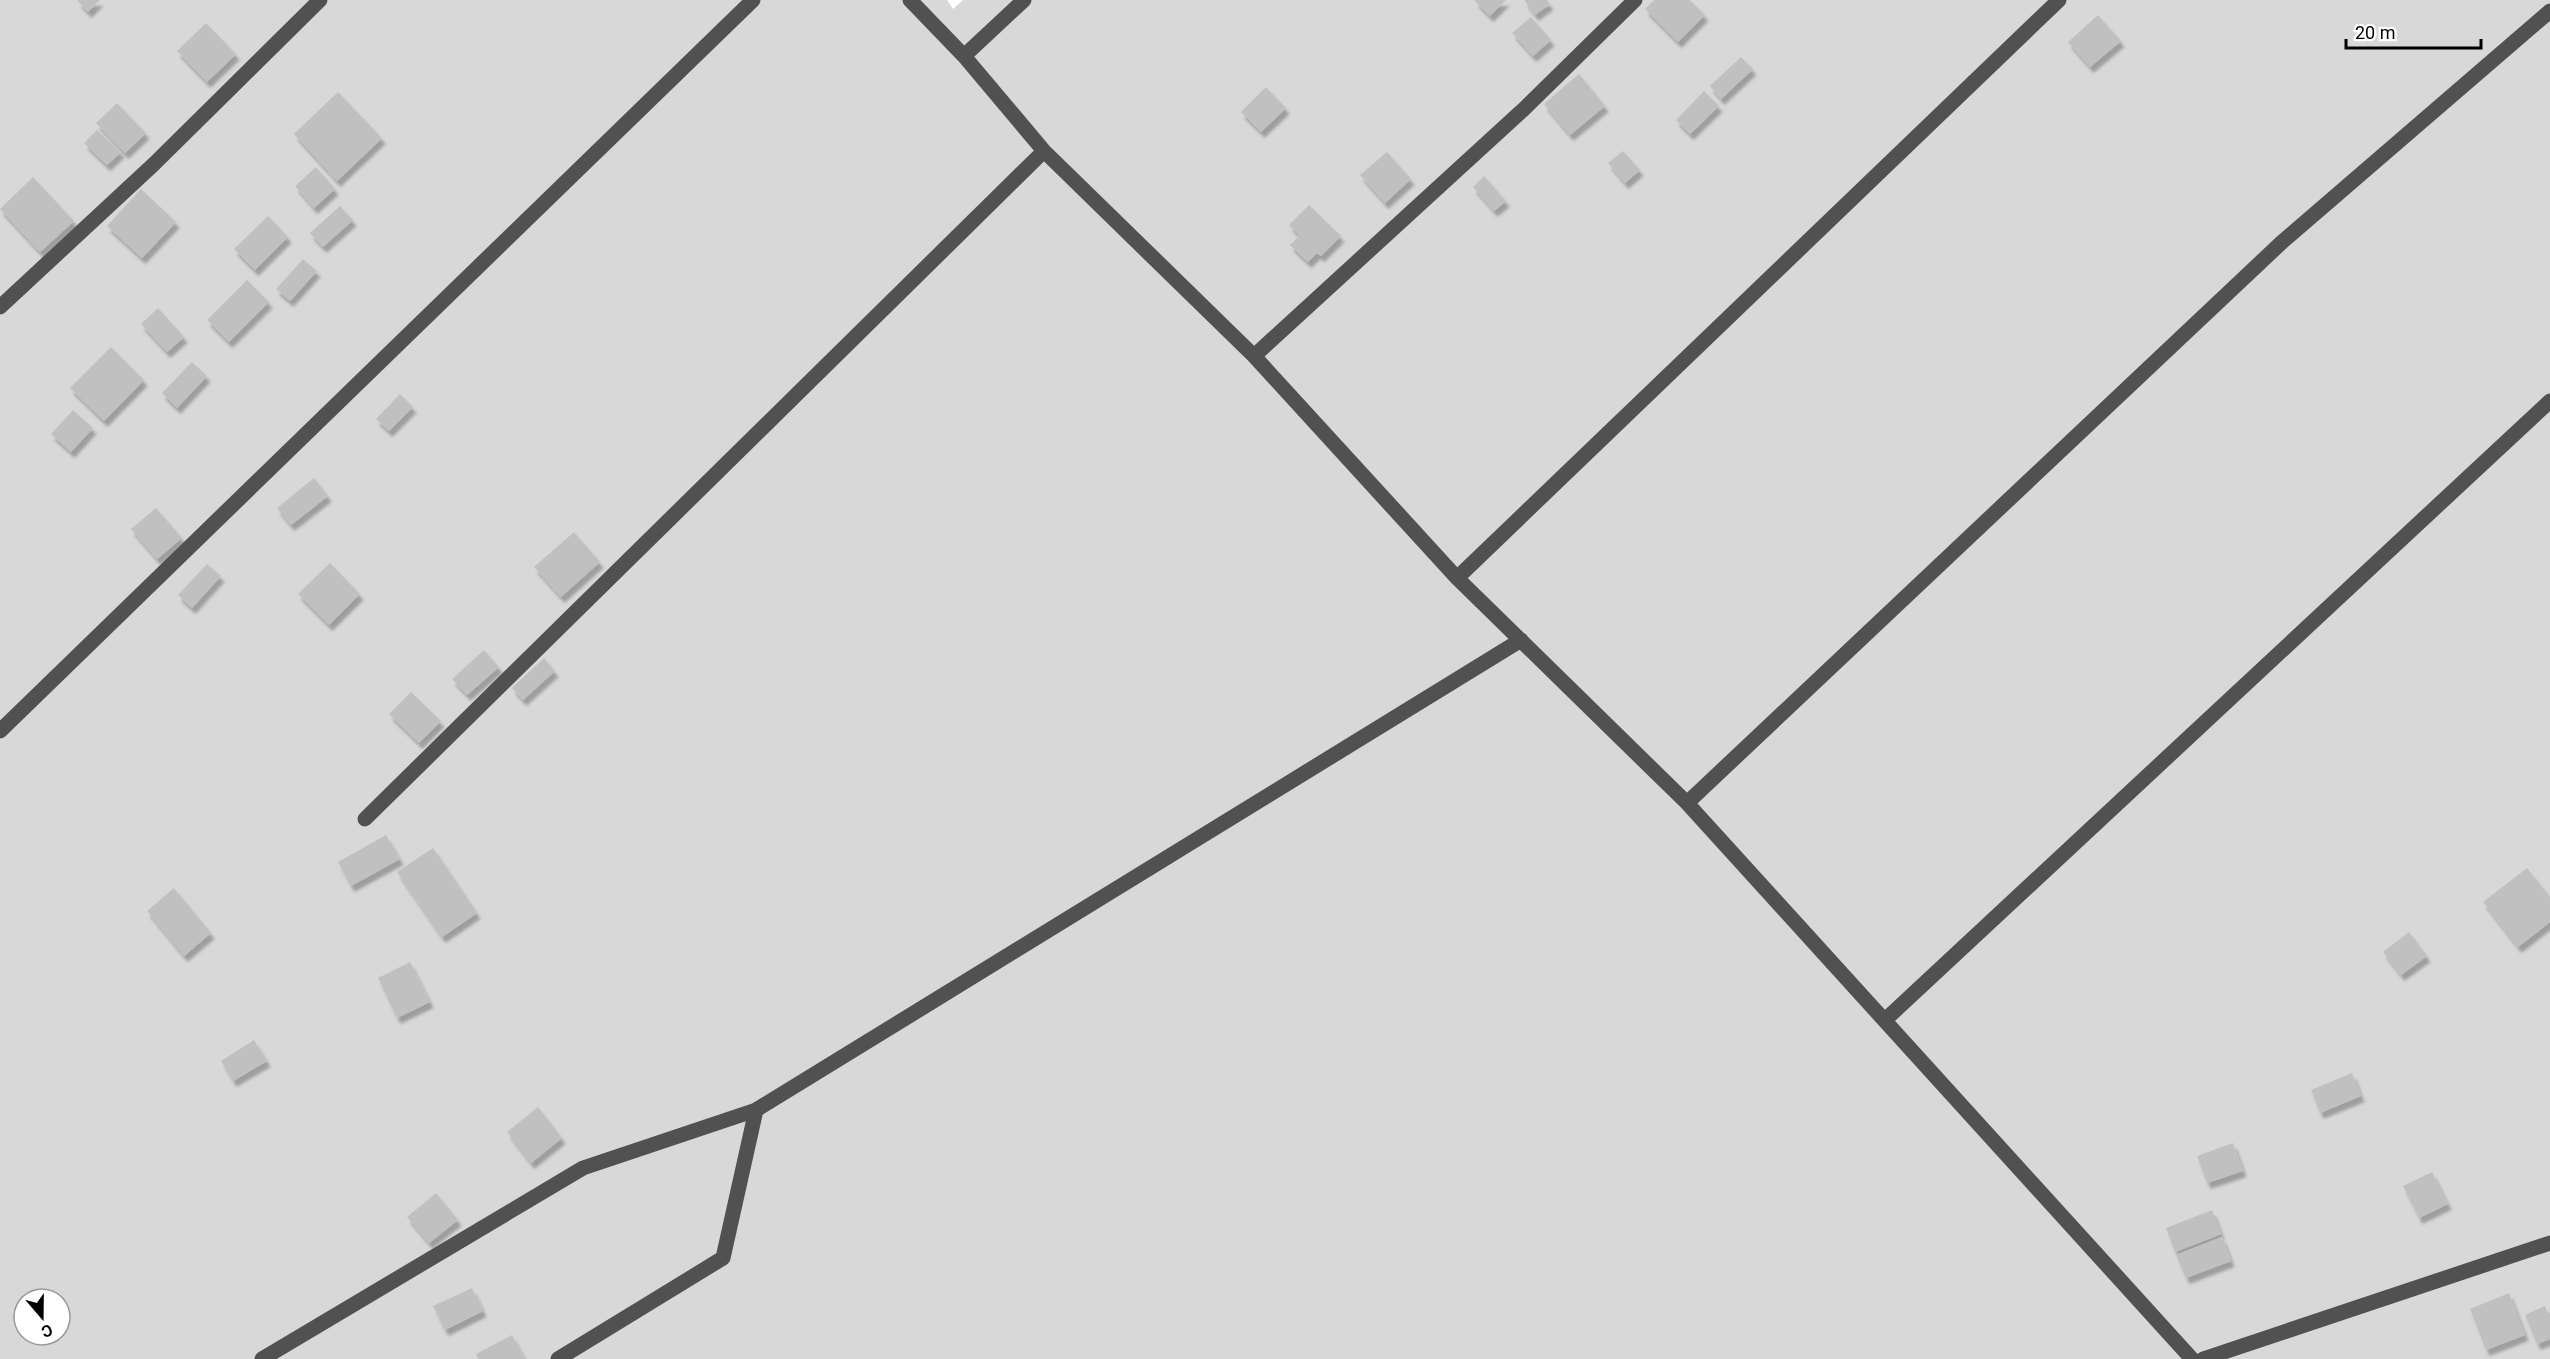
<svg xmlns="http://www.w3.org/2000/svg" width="2550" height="1359" viewBox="0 0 2550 1359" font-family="Roboto,sans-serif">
<defs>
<filter id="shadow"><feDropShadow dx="3.5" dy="6" stdDeviation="1.5" flood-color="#0004"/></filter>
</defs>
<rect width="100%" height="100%" fill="#fff"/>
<path fill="#d8d8d8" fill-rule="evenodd" d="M0,0H947L953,9L963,0H2550V1359H0ZM24,1299H60V1335H24Z"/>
<path fill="#c0c0c0" filter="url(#shadow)" d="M77,0H100L88,12Z
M1474,0H1506L1490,16Z
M1524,0H1547L1550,4L1535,15Z
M1654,0H1690L1705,15L1678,42L1645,9Z
M2098,15L2121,41L2090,67L2068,42Z
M1531,17L1551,40L1533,56L1512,33Z
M206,23L236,54L207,82L177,51Z
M1741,57L1753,69L1721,99L1710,86Z
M1579,74L1605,106L1570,135L1544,104Z
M1266,87L1286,108L1261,132L1241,112Z
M1704,91L1719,106L1690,134L1676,120Z
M338,92L382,138L337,181L294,134Z
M117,103L146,133L125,153L96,123Z
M97,130L121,152L107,165L84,143Z
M1623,151L1640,170L1625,183L1608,163Z
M1387,152L1411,179L1385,203L1360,175Z
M316,167L335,189L314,208L295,186Z
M1484,176L1506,201L1494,211L1473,187Z
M33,177L74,221L40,252L0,209Z
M141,189L176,222L142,258L107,226Z
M1309,205L1341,236L1321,256L1317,253L1308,262L1290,245L1299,236L1315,250L1289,225Z
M340,206L353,220L323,247L310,233Z
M268,216L288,237L255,270L234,249Z
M303,259L317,271L290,301L276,289Z
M247,280L269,302L229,342L207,320Z
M158,308L184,337L167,352L141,324Z
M111,347L144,380L104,421L70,388Z
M192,362L207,376L177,408L162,393Z
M400,394L413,407L389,431L376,419Z
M73,410L93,428L71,452L51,434Z
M314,478L328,496L291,525L277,508Z
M156,508L182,538L157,559L131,529Z
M574,532L600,562L561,597L534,567Z
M330,563L360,594L329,625L298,594Z
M207,564L221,576L192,608L178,595Z
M484,650L499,667L467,695L452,679Z
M544,658L555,671L523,700L512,688Z
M411,692L441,721L419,743L389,714Z
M386,835L400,859L351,886L338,862Z
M433,848L477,913L442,937L397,872Z
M2527,868L2550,897V922L2518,947L2483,902Z
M174,888L211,933L184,956L147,911Z
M2409,932L2427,956L2401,975L2383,952Z
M410,962L430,1002L397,1018L378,978Z
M254,1040L267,1061L233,1081L221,1061Z
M2352,1073L2361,1096L2320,1113L2311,1090Z
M538,1107L562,1138L531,1163L507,1132Z
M2233,1143L2243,1171L2207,1183L2197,1156Z
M2432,1172L2448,1204L2419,1218L2403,1186Z
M436,1193L458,1220L429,1243L407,1217Z
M2212,1210L2221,1234L2175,1252L2166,1228Z
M2222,1237L2231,1261L2186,1278L2176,1255Z
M472,1288L483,1311L445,1330L433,1306Z
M2509,1293L2525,1335L2486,1350L2470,1309Z
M2545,1306L2550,1318V1339L2537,1344L2525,1315Z
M512,1335L525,1359H478L476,1354Z"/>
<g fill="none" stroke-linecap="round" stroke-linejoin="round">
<path stroke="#515151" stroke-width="15" d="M910,0L964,56L1044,151L1254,356L1457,578L1687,803L2192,1359
M964,56L1024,0
M0,307L154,164L320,0
M1254,356L1525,108L1635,0
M1457,578L2059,0
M0,731L753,0
M1687,803L2281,243L2550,11
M365,819L1044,151
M1885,1020L2550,401
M262,1359L583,1168L756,1110
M558,1359L723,1258L756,1110L1521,640
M2203,1359L2550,1243"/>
</g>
<g transform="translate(42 1317) rotate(160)"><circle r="28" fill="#ffffff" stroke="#999999" stroke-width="1.5"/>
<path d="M0-4.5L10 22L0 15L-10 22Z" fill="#000000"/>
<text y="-9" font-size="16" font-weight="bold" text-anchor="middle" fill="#000000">С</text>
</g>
<path d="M2346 39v9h135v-9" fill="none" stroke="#000000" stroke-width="3"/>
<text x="2355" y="39" font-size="18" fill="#000000" stroke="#ffffff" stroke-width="4.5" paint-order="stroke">20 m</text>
</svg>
